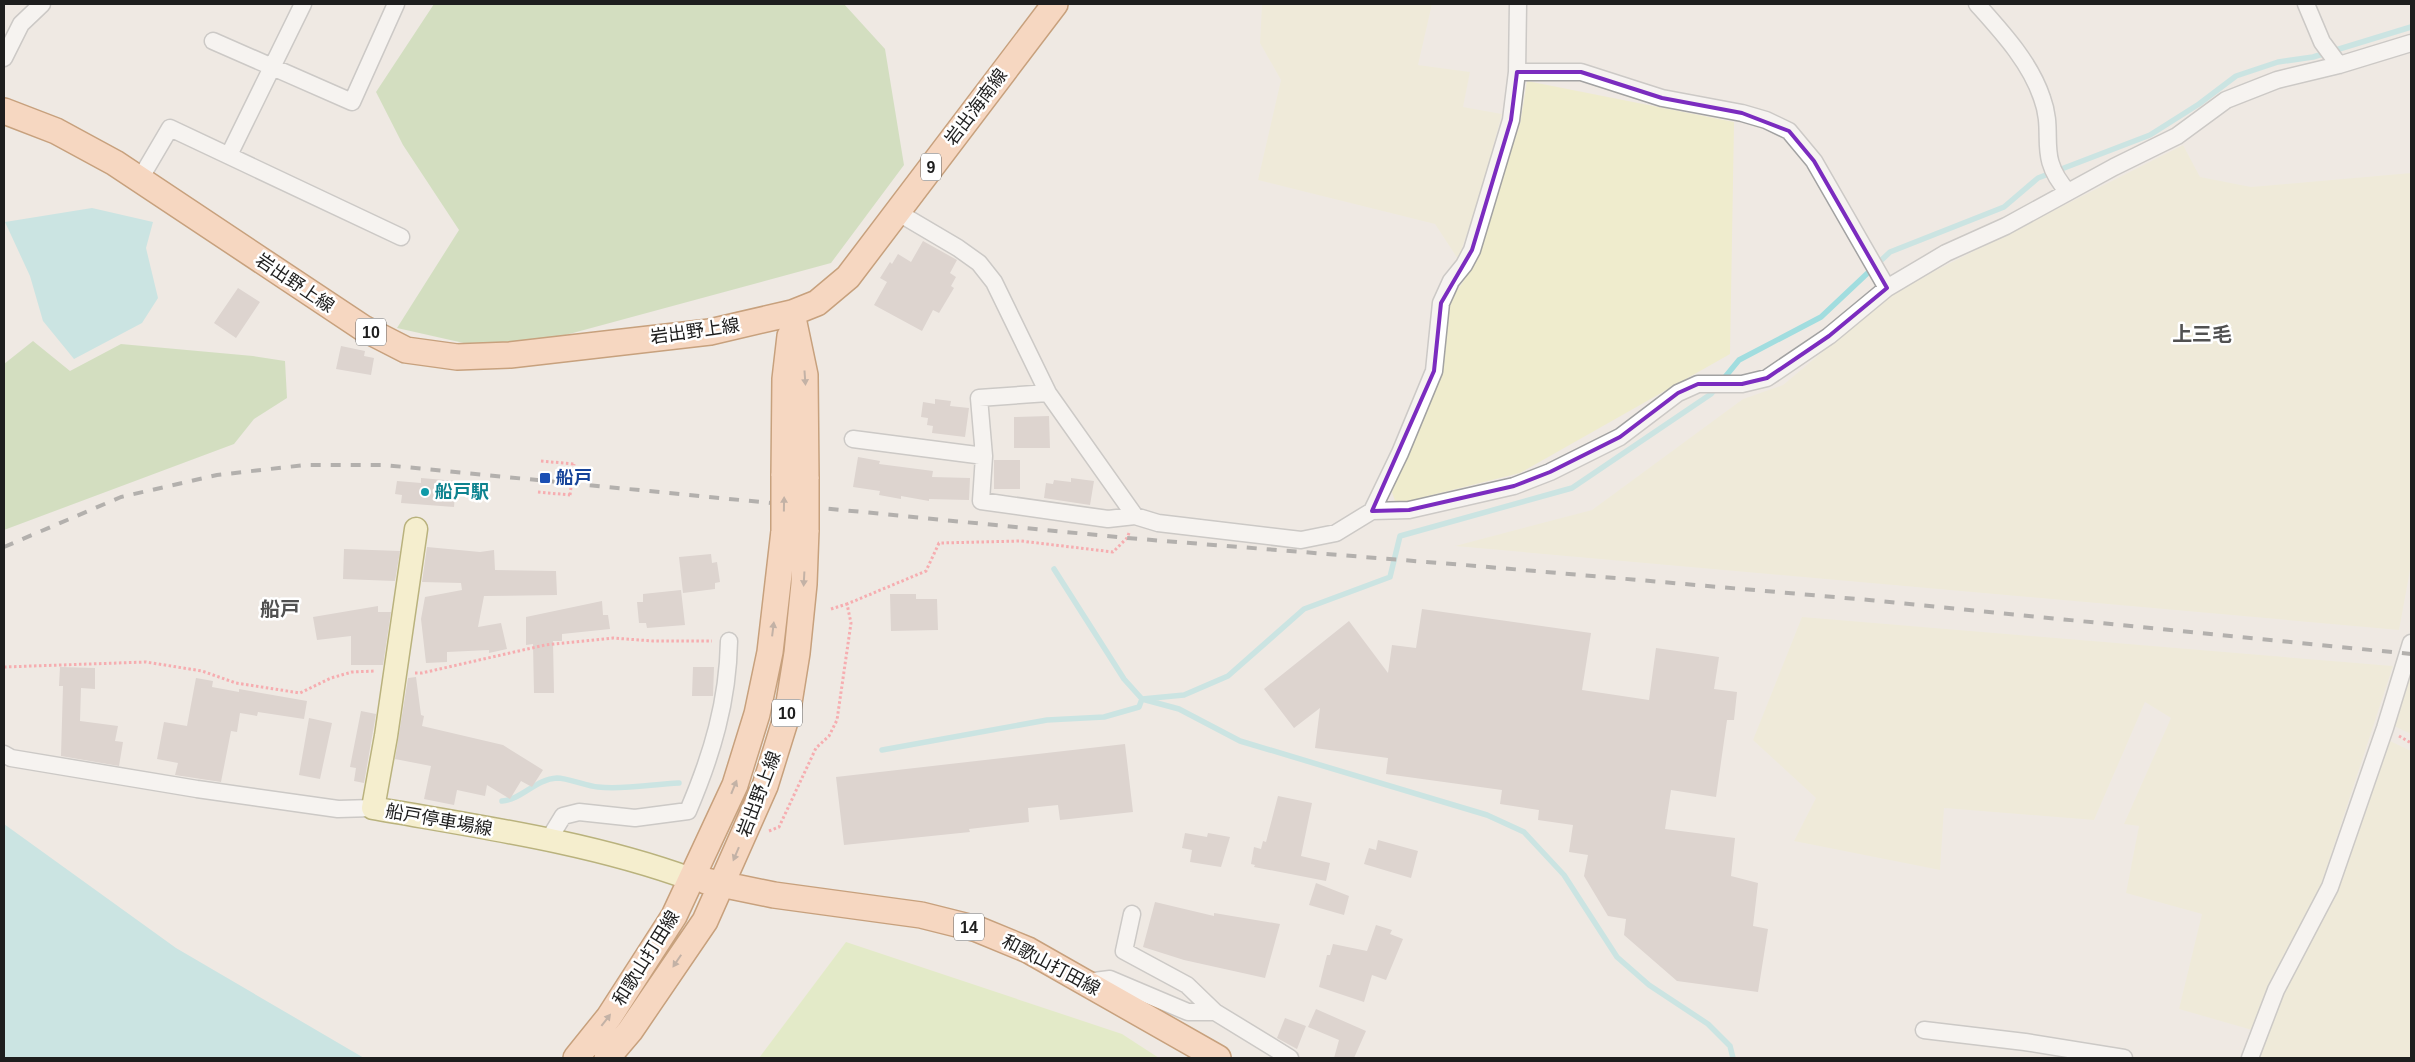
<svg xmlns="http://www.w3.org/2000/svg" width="2415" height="1062" viewBox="0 0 2415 1062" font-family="Arial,'Noto Sans JP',sans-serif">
<rect width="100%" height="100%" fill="#efe9e3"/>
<path fill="#efeccd" d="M1262,4H1432L1418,65L1470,72L1463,107L1502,114L1477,206L1458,259L1435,224L1258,180L1281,80L1260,43Z
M1527,81L1734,122L1730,354L1520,473L1396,504L1392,492L1440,372L1451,300L1470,271L1520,124Z
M2183,145L2200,177L2251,187L2411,173V565L2399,630L1455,546L1592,510L1743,399L1783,385L1895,291Z
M1802,617L2393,666L2321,885L2252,1030L2179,1009L2202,914L2126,893L2139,826L2124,824L2171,718L2145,702L2094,820L1944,808L1940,870L1794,841L1816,798L1753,740Z
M2411,674V734L2394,726Z
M2388,740L2411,751V1058H2258L2283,993L2336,896Z"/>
<path fill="#d6eca6" d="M846,942L1122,1034L1159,1058H759Z"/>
<path fill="#b2d196" d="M434,4H844L885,49L904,165L831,263L547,340L477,346L397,328L459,230L403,145L376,92Z
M33,341L70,371L121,344L253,356L285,361L287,398L254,419L234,444L4,530V364Z"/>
<path fill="#a1dddf" d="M92,208L153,222L146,248L158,298L142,323L74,359L43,321L30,276L5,222Z
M4,824L176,948L364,1058H4Z"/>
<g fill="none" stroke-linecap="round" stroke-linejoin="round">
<path stroke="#a1dddf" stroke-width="5.5" d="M1054,569L1124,679L1142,699L1179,709L1240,741L1487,815L1524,832L1564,875L1617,957L1649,985L1708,1024L1730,1046L1733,1058
M1142,699L1184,695L1228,676L1304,609L1390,577L1400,536L1572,488L1711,394L1739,360L1821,317L1890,252L2004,207L2038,178L2150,135L2199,104L2236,76L2278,62L2313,57L2411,27
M882,750L1047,720L1104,717L1139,707L1142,699
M502,801C521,800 536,779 557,778C567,778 587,786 598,787C624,790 653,784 679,783"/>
</g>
<path fill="#c7bab6" d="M923,241L957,260L950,273L956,277L951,286L954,288L939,313L933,310L922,331L874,305L887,282L880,278L890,262L892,264L898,254L911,262Z
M238,288L260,302L236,338L214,323Z
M341,346L365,351L364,356L374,358L371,375L336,369Z
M935,399L951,401L950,406L969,408L965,437L932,433L933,426L927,425L928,418L921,417L923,402L935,404Z
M1049,416L1050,448H1014V417Z
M858,457L880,461L879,464L933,471L932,477L970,478L969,500L929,499V501L901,496V499L879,495L880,491L853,487Z
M994,460H1020V489H994Z
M421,478L456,481L454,507L401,503L402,495L395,494L397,481L421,483Z
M1071,478L1094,481L1090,505L1044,498L1046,483L1053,484L1054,480L1071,482Z
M427,547L480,552L494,550L495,570L556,571L557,595L484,596L478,627L501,623L507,649L489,653V650L447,652V662L426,663L421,619L425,597L462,590L461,583L422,582Z
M344,549L400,551L395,581L343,579Z
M711,554L712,563L717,562L720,582L715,583V589L683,593L679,557Z
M681,590L685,625L647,628L646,623H639L637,602H643V594Z
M890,594H916V599H937L938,630L891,631Z
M602,601L603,615H608L610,629L562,634V641H553L554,693H534L533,644L526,645V617Z
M378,606V612H391L383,665H351V636L317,640L313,617Z
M1422,609L1591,633L1582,690L1649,700L1656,648L1719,657L1714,689L1737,692L1734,720H1727L1716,797L1671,790L1665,829L1735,838L1731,876L1758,883L1753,926L1768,929L1758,992L1677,981L1624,935L1626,919L1608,916L1584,876L1588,855L1569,852L1573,825L1538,820L1539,810L1500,804L1502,790L1386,774L1388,758L1315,748L1320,708L1294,728L1264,689L1349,621L1388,673L1392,645L1416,648Z
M60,667L95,668V689L81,688L80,721L118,726L115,741L123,742L119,766L61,756L63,686H59Z
M693,667H714L713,696H692Z
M416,677L421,715L424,716L422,726L503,745L543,770L532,787L521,781L510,799L487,785L485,796L457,790L454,805L424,799L431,766L395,759L408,678Z
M196,678L213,681L212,687L239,692V689L307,701L304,719L258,712L257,716L240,713L237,732L231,731L221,782L175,775L178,763L157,759L164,722L187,726Z
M361,711L376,714L364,783L354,781L356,768L350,767Z
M309,718L332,723L320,779L299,775Z
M1125,744L1133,812L1060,820L1058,805L1028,808L1029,822L969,829L970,832L844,845L836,777Z
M1278,796L1312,803L1301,856L1330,863L1326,881L1254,867L1255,865L1251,864L1254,847L1261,849L1263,841L1266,842Z
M1185,833L1207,837L1208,833L1230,837L1221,867L1190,862L1192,850L1182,848Z
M1378,840L1418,851L1411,878L1364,864L1369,848L1376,850Z
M1316,883L1349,896L1344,915L1309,905Z
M1155,902L1214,916V913L1280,924L1265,978L1184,960L1143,947Z
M1376,925L1392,930L1390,934L1403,939L1386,980L1372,975L1364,1002L1319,987L1327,955H1330L1333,944L1367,951Z
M1316,1009L1366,1031L1354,1058H1334L1339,1040L1308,1027Z
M1285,1018L1306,1026L1297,1049L1277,1038Z"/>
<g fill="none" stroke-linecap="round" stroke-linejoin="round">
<g stroke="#a2a2a2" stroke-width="19">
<path id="street" d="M1977,4C2002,32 2030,62 2042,98C2056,136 2035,155 2068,192
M2306,4L2322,42L2339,65
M213,41L352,102L396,4
M4,58L21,24L42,4
M1517,72H1581L1662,98L1742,113L1766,120L1789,131L1814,161L1887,288
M229,155L303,4
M140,179L170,128L401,237
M897,212L958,248L979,263L994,282L1048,393L1135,516L1108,519L981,501L984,456L979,398L1048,393
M853,439L984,456
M1372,511L1400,453L1434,371L1441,303L1451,281L1464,265L1472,250L1511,120L1517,72L1518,4
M1135,516L1158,523L1301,540L1336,533L1372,511L1409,510L1514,486L1550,472L1620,437L1678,393L1698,384H1742L1767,378L1829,336L1887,288L1946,253L2006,226L2114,167L2177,136L2226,100L2277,80L2339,65L2411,43
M4,754L11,758L197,789L338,809L373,808
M549,839L563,816L579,812L635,818L688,811C712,755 728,701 729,641
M1086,982L1110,979L1188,1012H1215L1187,985L1124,951L1132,914
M1215,1012L1290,1058
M1924,1030L2025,1042L2124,1058
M2250,1058L2276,990L2330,887L2385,728L2411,643"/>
</g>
<g stroke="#797000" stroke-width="25">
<path id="secondary" d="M416,529L386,736L373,808C480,827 589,842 691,879"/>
</g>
<g stroke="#974900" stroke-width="28">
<path id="primary" d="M4,111L56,131L115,163L363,328L406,350L457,357L510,355L710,332L792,313L817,303L848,277L1055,4
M792,313L805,375L806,479
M784,476L785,379L790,336
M706,881L774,895L921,915L977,929L1028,950L1218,1058
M576,1058L609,1017L674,916L735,785L757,714L770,652L784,531
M607,1058L630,1031L705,921L765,786L787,715L797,653L804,584L806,530"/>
</g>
<path stroke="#ff6471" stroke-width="3" stroke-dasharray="2.5 2.5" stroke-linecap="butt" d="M541,461L574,464
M538,492L570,495
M831,609L847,604
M4,667L146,662L202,671L236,683L300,693L331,678L352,672L376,671
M415,673H422L545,645L613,638L653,641H712
M2399,736L2411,743
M769,831L779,827L816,748L829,736L837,720L851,623L847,604L926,571L939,543L1021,541L1113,552L1127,538L1129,533"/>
<use href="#street" stroke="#fff" stroke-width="16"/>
<use href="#secondary" stroke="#fdf3b4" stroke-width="22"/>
<use href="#primary" stroke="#ffc098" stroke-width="25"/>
<path stroke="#6c6c6c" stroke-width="4" stroke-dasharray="10 10" stroke-linecap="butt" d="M4,547L121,497L217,475L305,465H384L1127,538L1477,566L1869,600L2411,654"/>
<g stroke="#974900" stroke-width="28" stroke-linecap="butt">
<path id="primary-bridge" d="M806,530V479
M784,531V476"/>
</g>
<path stroke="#ff6471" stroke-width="3" stroke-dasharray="2.5 2.5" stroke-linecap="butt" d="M570,495L574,464"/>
<use href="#primary-bridge" stroke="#ffc098" stroke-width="25"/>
</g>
<defs><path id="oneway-solid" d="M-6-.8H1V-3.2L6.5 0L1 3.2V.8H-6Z" transform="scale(1.25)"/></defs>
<g fill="#8e6f5b">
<use href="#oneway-solid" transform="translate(805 378) rotate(86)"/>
<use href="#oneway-solid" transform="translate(784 504) rotate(-89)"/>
<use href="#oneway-solid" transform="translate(804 579) rotate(93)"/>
<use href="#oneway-solid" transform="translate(773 629) rotate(-83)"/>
<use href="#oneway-solid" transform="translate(734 787) rotate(-68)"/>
<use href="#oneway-solid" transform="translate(736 854) rotate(113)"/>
<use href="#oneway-solid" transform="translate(677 961) rotate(124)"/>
<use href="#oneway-solid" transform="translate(606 1020) rotate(-52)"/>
</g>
<path d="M0 0H2415V1062H0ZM1517,72H1581L1662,98L1742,113L1789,131L1814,161L1887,288L1829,336L1767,378L1742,384H1698L1678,393L1620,437L1550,472L1514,486L1409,510L1372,511L1434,371L1441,303L1472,250L1511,120Z" fill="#efe9e3" fill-opacity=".55" fill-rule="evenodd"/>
<path fill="none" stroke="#7b2cbf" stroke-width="4" stroke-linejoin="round" d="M1517,72H1581L1662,98L1742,113L1789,131L1814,161L1887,288L1829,336L1767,378L1742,384H1698L1678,393L1620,437L1550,472L1514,486L1409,510L1372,511L1434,371L1441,303L1472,250L1511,120Z"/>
<rect fill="#1a4fb4" stroke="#fff" stroke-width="2" x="539" y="472" width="12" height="12" rx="2.5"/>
<circle fill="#0f9aa8" stroke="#fff" stroke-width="2" cx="425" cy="492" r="5"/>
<g text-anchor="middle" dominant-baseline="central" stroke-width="5" stroke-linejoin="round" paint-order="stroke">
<g fill="#fff" stroke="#626262" stroke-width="1">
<rect x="921" y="153.5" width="20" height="27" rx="4"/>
<rect x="356" y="318.5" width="30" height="27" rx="4"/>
<rect x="772" y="699.5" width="30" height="27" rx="4"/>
<rect x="954" y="913.5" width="30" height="27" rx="4"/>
</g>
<g font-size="16" font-weight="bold" fill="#1e1e1e">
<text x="931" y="167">9</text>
<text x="371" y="332">10</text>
<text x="787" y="713">10</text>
<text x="969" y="927">14</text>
</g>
<g font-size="18" fill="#1e1e1e" stroke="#fff">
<text transform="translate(976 107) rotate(-53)">岩出海南線</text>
<text transform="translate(295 283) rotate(34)">岩出野上線</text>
<text transform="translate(695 331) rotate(-8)">岩出野上線</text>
<text transform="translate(759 794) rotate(-69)">岩出野上線</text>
<text transform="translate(439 820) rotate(10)">船戸停車場線</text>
<text transform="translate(646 958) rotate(-58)">和歌山打田線</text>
<text transform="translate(1051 965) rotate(28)">和歌山打田線</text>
</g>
<g font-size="18" font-weight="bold" fill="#164399" stroke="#fff" text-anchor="start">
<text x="556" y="478">船戸</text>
</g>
<g font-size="18" font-weight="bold" fill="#0d838f" stroke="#fff" text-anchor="start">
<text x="435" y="492">船戸駅</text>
</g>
<g font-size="20" font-weight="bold" fill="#515151" stroke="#fff">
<text x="2202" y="334">上三毛</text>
<text x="280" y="609">船戸</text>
</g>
</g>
<rect width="2415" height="1062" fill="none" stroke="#1e1e1e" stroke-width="10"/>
</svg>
